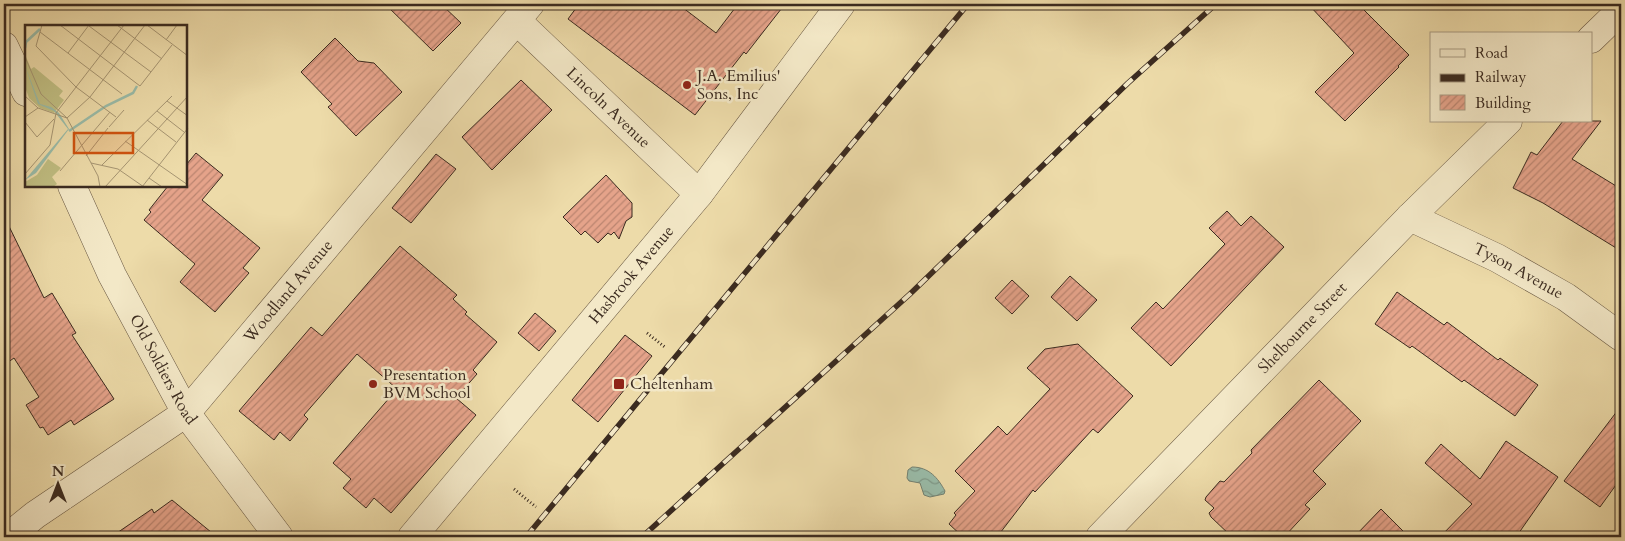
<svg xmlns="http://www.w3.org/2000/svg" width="1625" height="541" viewBox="0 0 1625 541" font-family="Cardo,serif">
<defs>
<pattern id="water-waves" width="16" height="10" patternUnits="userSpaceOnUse" patternTransform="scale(1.25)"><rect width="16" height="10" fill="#99bba8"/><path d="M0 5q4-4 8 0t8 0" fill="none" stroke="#7e9888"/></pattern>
<pattern id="building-hatch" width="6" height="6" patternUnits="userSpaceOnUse" patternTransform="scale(1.25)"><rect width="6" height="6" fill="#e5a38a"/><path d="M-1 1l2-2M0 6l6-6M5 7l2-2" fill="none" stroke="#bb8570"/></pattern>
</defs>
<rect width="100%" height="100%" fill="#eddba9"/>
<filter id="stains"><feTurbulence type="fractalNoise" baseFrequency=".004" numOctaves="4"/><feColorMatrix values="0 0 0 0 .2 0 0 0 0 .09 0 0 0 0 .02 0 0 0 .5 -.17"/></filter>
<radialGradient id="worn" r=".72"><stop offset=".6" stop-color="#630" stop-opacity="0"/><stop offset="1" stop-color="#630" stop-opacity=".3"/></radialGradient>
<path fill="url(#water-waves)" stroke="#738172" d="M912,467C929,467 938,478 945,491L944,494L930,497L924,495L920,483L909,481L907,478L908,470Z"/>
<path fill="url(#building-hatch)" stroke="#3b2b20" d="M385,4H441L461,23L433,51Z
M579,4H678L716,33L738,4H785L746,54L744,52L695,115L568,19Z
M1308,4H1358L1409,55L1398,66L1399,67L1345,121L1315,92L1354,53Z
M335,38L358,61L374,63L402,92L356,136L328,107L332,104L301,72Z
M521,80L552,110L492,170L462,137Z
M1563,121H1601L1572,159L1621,189V251L1543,203L1513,188L1531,152L1537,155Z
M196,153L223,175L202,200L260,248L243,268L249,273L215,312L180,282L195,264L144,220L151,212L149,210L168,186H186V165Z
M436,154L456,169L411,223L392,208Z
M606,175L632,203V217L626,221L619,239L614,232L611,235L608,233L598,243L585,231L581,235L563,217Z
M1227,211L1241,226L1251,216L1284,247L1171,366L1131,328L1156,302L1163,309L1225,244L1209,228Z
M4,216L44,298L52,293L76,333L72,335L114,399L74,425L71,420L48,435L43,427L40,428L26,405L39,397L14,358L4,365Z
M400,246L457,295L453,299L467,312L465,314L497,342L473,370L477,374L456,398L476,415L391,513L374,498L366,508L343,488L351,479L333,463L397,389L357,354L304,415L308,419L290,441L280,432L274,440L239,411L311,327L322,336Z
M1070,276L1097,300L1077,321L1051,297Z
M1012,280L1029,296L1012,314L995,298Z
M1397,292L1444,325L1447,322L1498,360L1500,358L1538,385L1515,416L1464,380L1462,382L1412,346L1410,348L1375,324Z
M535,313L556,331L539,351L518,333Z
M625,335L652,356L598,422L572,400Z
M1078,344L1133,396L1098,433L1093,429L1035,492L1033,490L997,537H963L949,524L956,515L954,513L975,491L955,471L998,426L1007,435L1050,389L1027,368L1045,349Z
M1319,380L1361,421L1313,471L1326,484L1305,505L1310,509L1284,537H1232L1211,517L1209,513L1214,508L1205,500L1206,497L1220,481L1224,482L1252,453L1251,450Z
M1621,406V478L1600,507L1564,481Z
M1506,441L1558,477L1516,537H1440L1472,504L1425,463L1441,444L1480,479Z
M172,500L217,537H111L152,509L154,513Z
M1381,509L1409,537H1354Z"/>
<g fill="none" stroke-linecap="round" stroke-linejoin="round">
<g stroke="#685742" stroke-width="29">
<g id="minor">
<path id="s1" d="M517,21L699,194"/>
<path d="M1591,39L1621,10"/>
<path id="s2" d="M8,537L35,515L186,413L530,4"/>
<path id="s3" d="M412,537L699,194L841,4"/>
<path id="s4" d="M1100,537L1410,217L1508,121"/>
</g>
</g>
<g stroke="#685742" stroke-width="29">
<g id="tertiary">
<path d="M4,46L26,92"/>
<path id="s5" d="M72,186L112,275L186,413L279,537"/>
<path id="s6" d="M1410,217L1497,258L1566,297L1621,337"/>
</g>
</g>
<path stroke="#3b2b20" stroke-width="3" stroke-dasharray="1 2.5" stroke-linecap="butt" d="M647,333L666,348
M514,489L536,507"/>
<use href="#minor" stroke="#f3e8c7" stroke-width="28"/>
<use href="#tertiary" stroke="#f3e8c7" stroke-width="28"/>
<g stroke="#3b2b20" stroke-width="5.5">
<path id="rail" d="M526,537L968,4
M642,537L910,294L1128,83L1216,4"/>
</g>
<use href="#rail" stroke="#f3e8c7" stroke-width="4" stroke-dasharray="11" stroke-linecap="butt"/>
</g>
<g fill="#8f2418" stroke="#f3e8c7" stroke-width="2">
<circle cx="687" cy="85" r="5"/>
<circle cx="373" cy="384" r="5"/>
<rect x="613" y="378" width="12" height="12" rx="2.5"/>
</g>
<g text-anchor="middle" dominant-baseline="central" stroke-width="5" stroke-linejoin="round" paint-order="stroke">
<g font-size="16" fill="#3b2b20" stroke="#f3e8c7" text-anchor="start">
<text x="697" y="76">J.A. Emilius'<tspan x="697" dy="18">Sons, Inc</tspan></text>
<text x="383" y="375">Presentation<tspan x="383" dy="18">BVM School</tspan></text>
<text x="630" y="384">Cheltenham</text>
</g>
<g font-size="16" fill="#3b2b20" stroke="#f3e8c7">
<text stroke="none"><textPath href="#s1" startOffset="126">Lincoln Avenue</textPath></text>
<text stroke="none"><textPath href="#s6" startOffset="121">Tyson Avenue</textPath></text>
<text stroke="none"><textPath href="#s3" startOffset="342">Hasbrook Avenue</textPath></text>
<text stroke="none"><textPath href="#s2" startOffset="376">Woodland Avenue</textPath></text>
<text stroke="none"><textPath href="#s4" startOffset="291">Shelbourne Street</textPath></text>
<text stroke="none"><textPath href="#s5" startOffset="205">Old Soldiers Road</textPath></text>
</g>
</g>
<g transform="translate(25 25)">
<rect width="162" height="162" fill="#eddba9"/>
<path d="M0,29L6,44L9,42L38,66L34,71L39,75L29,88L15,83L4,73L0,62ZM23,134L36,143L27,152L32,159L28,162H0V157L12,150Z" fill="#c0be82"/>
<path d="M0,41L15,79L26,82L34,88L44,104L11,148L0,155L43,104L29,86L13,79Z" fill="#99bba8"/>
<path fill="none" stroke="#99bba8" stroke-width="2.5" d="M0,23L1,17L15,4M44,106L81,81L108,68L112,61"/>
<path fill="none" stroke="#a69572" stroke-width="1" d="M17,0L11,21L51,62L91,92M35,0L115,61L147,20M92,0L137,34M122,0L163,31M64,1L126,47M15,7L97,69M141,15L152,0M43,28L64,0M0,32L16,69L42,93L73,151L75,162M0,71L13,83L42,93L65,72L120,0M142,76L163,91M132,86L159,107M0,92L13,83M122,95L151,117M0,97L12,112L29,94M84,102L99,85M100,116L163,160M61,131L83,103M66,138L93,144L119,162M77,140L147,71M35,146L85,87M0,149L25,120L31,88L99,0M124,153L137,162M80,162L163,71M117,162L163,103"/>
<path fill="#ce520f" fill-opacity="0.15" stroke="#ce520f" stroke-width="2.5" d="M49,108H108V128H49Z"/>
<rect width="162" height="162" fill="none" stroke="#3b2b20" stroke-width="2.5"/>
</g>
<rect width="1625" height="541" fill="none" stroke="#eddba9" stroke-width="20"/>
<rect x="5" y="5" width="1615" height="531" fill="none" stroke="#3b2b20" stroke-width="2.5"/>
<rect x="10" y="10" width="1605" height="521" fill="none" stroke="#3b2b20"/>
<rect x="1430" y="32" width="162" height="90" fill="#f3e8c7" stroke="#a99c84"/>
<rect x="1440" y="49" width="25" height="8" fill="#f3e8c7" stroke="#a99c84"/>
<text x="1475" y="58" font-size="15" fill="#3b2b20">Road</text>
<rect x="1440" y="74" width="25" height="8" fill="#3b2b20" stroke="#a99c84"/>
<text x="1475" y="82" font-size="15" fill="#3b2b20">Railway</text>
<rect x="1440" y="95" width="25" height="15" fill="url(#building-hatch)" stroke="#a99c84"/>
<text x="1475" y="108" font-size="15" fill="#3b2b20">Building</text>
<g transform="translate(58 484)" stroke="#f3e8c7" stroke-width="4" paint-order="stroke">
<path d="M0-4L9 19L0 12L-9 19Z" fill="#3b2b20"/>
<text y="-8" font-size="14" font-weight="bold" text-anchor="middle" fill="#3b2b20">N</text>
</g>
<rect width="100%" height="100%" filter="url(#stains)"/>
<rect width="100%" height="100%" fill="url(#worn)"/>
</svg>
